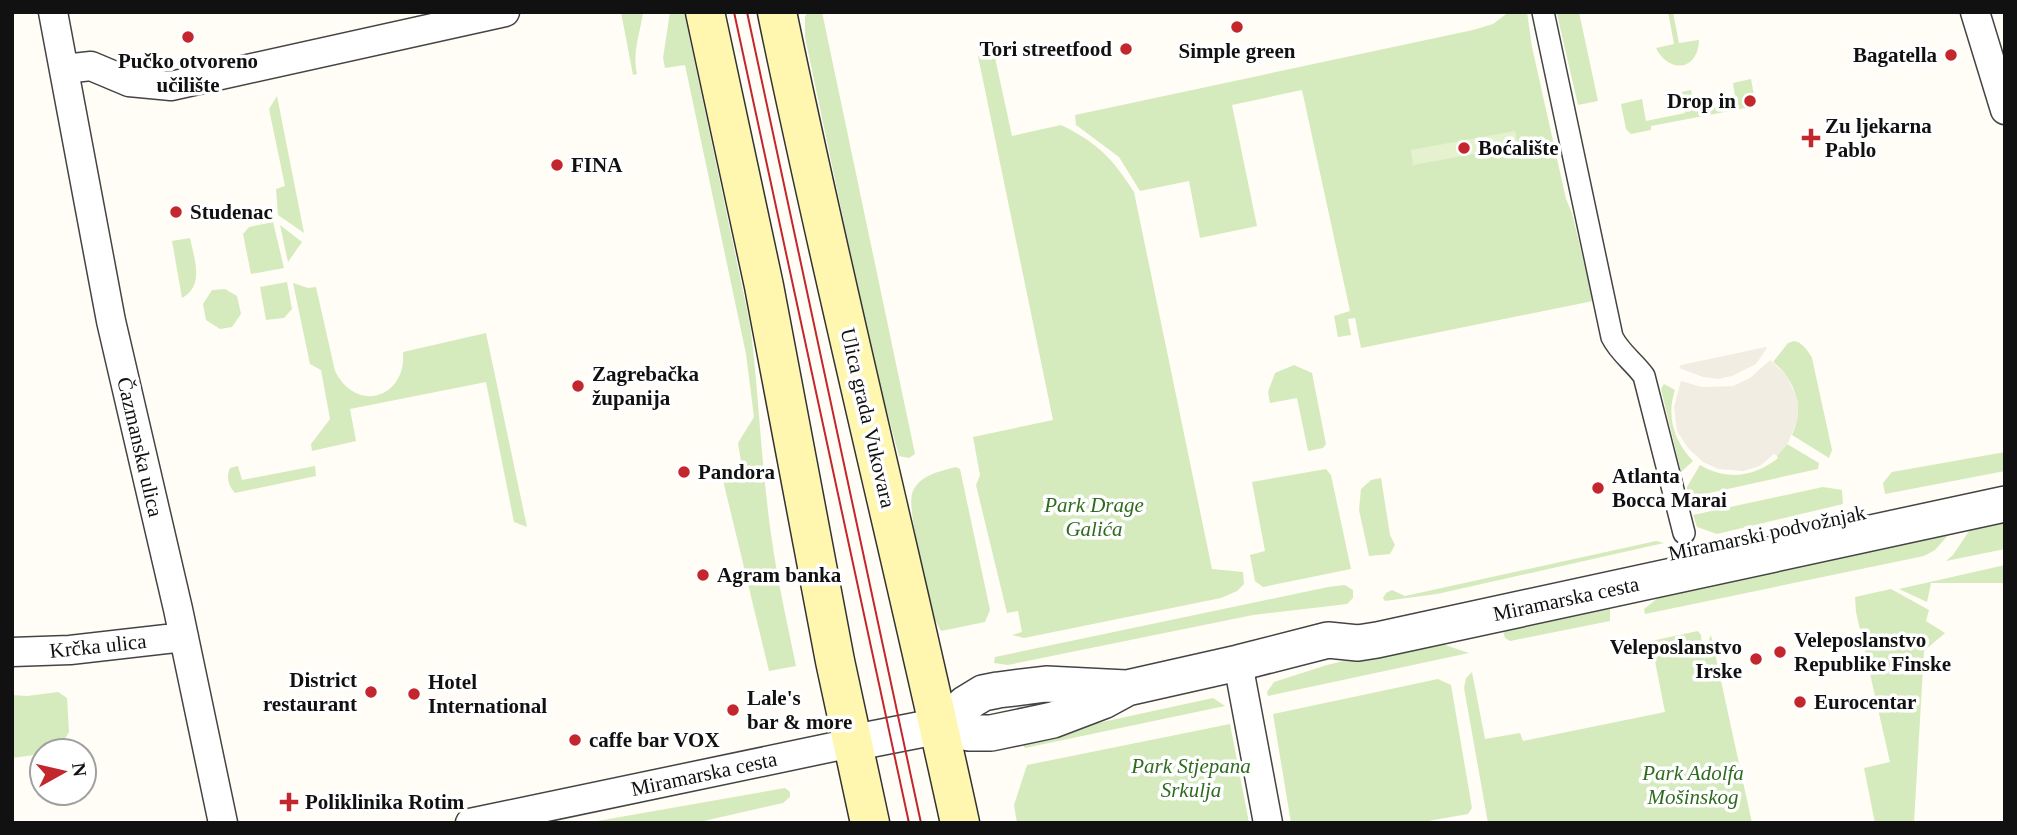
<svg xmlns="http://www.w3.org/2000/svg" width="2017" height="835" viewBox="0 0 2017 835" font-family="'Times New Roman',serif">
<rect width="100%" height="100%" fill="#fffdf5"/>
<path fill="#d5ebbd" d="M621,12L643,13C640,34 632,52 637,74L633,75Z
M670,12H684L750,324C759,394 761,464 771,534C777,578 787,622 796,666L769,671L721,472L742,468L738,443L754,417L746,354L685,65L665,68L663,58Z
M809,12H822L915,454L909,458L899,456L873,360L805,37V16Z
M1509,12H1527L1532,47L1566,199L1572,213L1593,301L1361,348L1355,318L1348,319L1351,335L1338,337L1334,316L1350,311L1302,90L1232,105L1257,226L1200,238L1189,181L1140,191L1119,157L1076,125L1075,115L1473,30L1493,24Z
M1566,12H1579L1598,101L1578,105L1557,14Z
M1668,12H1673L1679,43L1699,40C1698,71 1669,74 1656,48L1674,44Z
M994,53L1012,136L1061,125C1098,143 1112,158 1134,192L1212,569L1243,572L1244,584L1237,591L1221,598L1024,638L1012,635L1022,632L1018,611L1007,613L976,485L980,475L973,437L1053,420L978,56Z
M1751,79L1756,106L1651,126V130L1631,134L1626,129L1621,104L1642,99L1646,121L1685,113L1682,92L1691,90L1695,111L1736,103L1733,83Z
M277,96L304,233L278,215L276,189L285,186L269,109Z
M273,222L284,268L251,274L243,234L249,227Z
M280,225L302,242L288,262Z
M190,238C194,258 205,286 182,298L172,241Z
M287,282L292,309L284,318L266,320L260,287Z
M293,283L308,288L316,287L335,371C356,414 407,398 403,352L486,333L527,527L514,522L486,382L350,409L356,441L312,451L311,444L330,419L321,370L310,364Z
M225,289L237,296L241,314L232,327L220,329L206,320L203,304L212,290Z
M1794,341C1802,342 1808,351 1812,358L1832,450L1829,458L1792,435C1804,408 1796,380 1773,362L1788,343Z
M1294,365L1312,373L1326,444L1323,448L1308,451L1297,398L1270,403L1268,392L1275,373Z
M1664,384L1675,390C1666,416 1674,441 1693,461L1681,472L1661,389Z
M1787,444L1819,463L1818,469L1691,497L1687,493V487L1700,465C1727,481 1754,477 1778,458L1777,456Z
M2005,452V471L1885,494L1883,483L1892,472Z
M238,466L242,480L315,466L316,476L235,493C228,485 226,478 230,468Z
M956,467L960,469L990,610L985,622L941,631L934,618C929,594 907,513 912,494C917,476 940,471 956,467Z
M1326,469L1331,475L1351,569L1263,587L1255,581L1250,555L1265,551L1252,482Z
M1381,478L1390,535L1395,545L1390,554L1369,556L1359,510L1361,489L1371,480Z
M1823,487L1842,490L1843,504L1717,534L1697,527L1693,515Z
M2005,515V549L1946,561L1953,555L1971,528Z
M1950,533L1935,550L1924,556L1645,614L1644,609L1672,587Z
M1656,541L1664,543L1437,594L1385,601L1383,598L1386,593L1392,590L1405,596Z
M2005,565V583H1931L1927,602L1899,589Z
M1345,585L1353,590V598L1347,604L1253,615L1008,665L994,663L995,657L1328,587Z
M1891,589L1929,610L1926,621L1945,633L1924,651L1914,823H1875L1864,768L1890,762L1856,612L1855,597Z
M1599,603L1610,609V621L1510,641L1505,638L1503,631L1509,622Z
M1698,631L1701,635L1704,661L1707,644L1711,635L1752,823H1488L1464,688L1466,678L1472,672L1485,739L1520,733L1523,741L1665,712L1651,641Z
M1430,640L1469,653L1268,696L1267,692L1274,682L1327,665Z
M1438,679L1451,685L1472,808L1468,814L1417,823H1291L1273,714Z
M58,692L67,698L69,732L58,751H42V754L12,758V695L27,696Z
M1213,698L1225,706L1025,748L1021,743L1038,736Z
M1230,724L1249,823H1017L1014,805L1027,765Z
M785,788L790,792V797L783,803L695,823H586Z"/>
<path fill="#e6f2cf" d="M1515,131L1518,146L1413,165L1411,150Z"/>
<path fill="#f1ede2" d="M1766,347L1767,348L1756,364L1732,376L1718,379L1703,377L1679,368L1681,365Z
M1770,360L1787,376L1798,401V418L1788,443L1777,456L1774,454L1760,466L1743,471L1718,469L1703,462L1688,448L1677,431L1674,407L1681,381L1702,387L1733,386L1750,378Z"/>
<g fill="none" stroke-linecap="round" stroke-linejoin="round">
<g stroke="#444" stroke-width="24">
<path id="pedestrian" d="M1543,12L1612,337C1620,353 1634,362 1644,376L1684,533"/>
</g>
<g stroke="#444" stroke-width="31">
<path id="minor" d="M53,12L111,321L178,609L223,823
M1975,12L2005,110
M64,69L91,66L129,82L171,86L505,12
M12,652L70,650L184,637
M1238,663L1268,823
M470,823L852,743"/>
</g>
<g stroke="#444" stroke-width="38">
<path id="tertiary" d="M939,726L965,704L983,693L998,690L1046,684L1126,688
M852,743L939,726L969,733H991L1053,720L1103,701L1127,688L1238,663L1328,640L1358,643L1377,640L2005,504"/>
</g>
<g stroke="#333" stroke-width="41">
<path id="secondary" d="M705,12L764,286L835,661L870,823
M777,12C833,284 901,552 960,823"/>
</g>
<use href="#pedestrian" stroke="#fff" stroke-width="21"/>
<use href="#minor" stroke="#fff" stroke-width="28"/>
<use href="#tertiary" stroke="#fff" stroke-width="35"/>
<use href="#secondary" stroke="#fff6b0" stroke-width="38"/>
<path stroke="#c4262e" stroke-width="2" d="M734,12L909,823
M747,12L921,823"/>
</g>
<g fill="#c4262e" stroke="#fff" stroke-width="2.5">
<circle cx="1237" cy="27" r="7"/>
<circle cx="188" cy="37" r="7"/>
<circle cx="1126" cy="49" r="7"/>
<circle cx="1951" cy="55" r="7"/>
<circle cx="1750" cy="101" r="7"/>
<path d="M1807.5 127.5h7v7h7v7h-7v7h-7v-7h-7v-7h7z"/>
<circle cx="1464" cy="148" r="7"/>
<circle cx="557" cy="165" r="7"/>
<circle cx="176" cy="212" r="7"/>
<circle cx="578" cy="386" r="7"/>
<circle cx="684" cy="472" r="7"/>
<circle cx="1598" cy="488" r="7"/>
<circle cx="703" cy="575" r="7"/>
<circle cx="1780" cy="652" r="7"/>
<circle cx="1756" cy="659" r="7"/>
<circle cx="371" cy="692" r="7"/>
<circle cx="414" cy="694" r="7"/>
<circle cx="1800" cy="702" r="7"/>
<circle cx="733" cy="710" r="7"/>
<circle cx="575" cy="740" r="7"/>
<path d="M285.5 791.5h7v7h7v7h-7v7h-7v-7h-7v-7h7z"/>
</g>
<g text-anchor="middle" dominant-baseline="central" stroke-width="7" stroke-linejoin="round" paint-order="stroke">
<g font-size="21" font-weight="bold" fill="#111" stroke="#fff" text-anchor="start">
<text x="1112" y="49" text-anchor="end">Tori streetfood</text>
<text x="1237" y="51" text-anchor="middle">Simple green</text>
<text x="1937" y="55" text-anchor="end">Bagatella</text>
<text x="188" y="61" text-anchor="middle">Pučko otvoreno<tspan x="188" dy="24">učilište</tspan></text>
<text x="1736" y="101" text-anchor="end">Drop in</text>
<text x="1825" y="126">Zu ljekarna<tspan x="1825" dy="24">Pablo</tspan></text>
<text x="1478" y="148">Boćalište</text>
<text x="571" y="165">FINA</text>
<text x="190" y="212">Studenac</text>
<text x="592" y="374">Zagrebačka<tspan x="592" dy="24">županija</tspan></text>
<text x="698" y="472">Pandora</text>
<text x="1612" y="476">Atlanta<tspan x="1612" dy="24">Bocca Marai</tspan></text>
<text x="717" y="575">Agram banka</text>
<text x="1794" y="640">Veleposlanstvo<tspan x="1794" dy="24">Republike Finske</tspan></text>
<text x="1742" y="647" text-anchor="end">Veleposlanstvo<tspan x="1742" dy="24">Irske</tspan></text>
<text x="357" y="680" text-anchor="end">District<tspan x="357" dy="24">restaurant</tspan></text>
<text x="428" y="682">Hotel<tspan x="428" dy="24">International</tspan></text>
<text x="747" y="698">Lale's<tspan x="747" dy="24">bar &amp; more</tspan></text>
<text x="1814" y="702">Eurocentar</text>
<text x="589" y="740">caffe bar VOX</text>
<text x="305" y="802">Poliklinika Rotim</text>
</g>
<g font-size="21" fill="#111" stroke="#fff">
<text transform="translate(868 418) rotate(77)">Ulica grada Vukovara</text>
<text transform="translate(140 447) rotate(77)">Čazmanska ulica</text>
<text transform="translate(1767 533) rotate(-12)">Miramarski podvožnjak</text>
<text transform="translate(1566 599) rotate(-12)">Miramarska cesta</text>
<text transform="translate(98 646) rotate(-6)">Krčka ulica</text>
<text transform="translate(704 774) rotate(-12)">Miramarska cesta</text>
</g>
<g font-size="21" font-style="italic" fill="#2f6b1f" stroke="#fff">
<text x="1094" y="505">Park Drage<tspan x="1094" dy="24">Galića</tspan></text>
<text x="1191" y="766">Park Stjepana<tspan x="1191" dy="24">Srkulja</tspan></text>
<text x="1693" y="773">Park Adolfa<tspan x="1693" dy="24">Mošinskog</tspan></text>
</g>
</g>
<rect width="2017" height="835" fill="none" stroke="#111111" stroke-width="28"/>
<g transform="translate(63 772) rotate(82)"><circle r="33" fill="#ffffff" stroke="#a0a0a0" stroke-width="2"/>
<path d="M0-5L12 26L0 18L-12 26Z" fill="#c4262e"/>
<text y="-10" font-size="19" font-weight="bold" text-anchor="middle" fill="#111111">N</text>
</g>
</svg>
